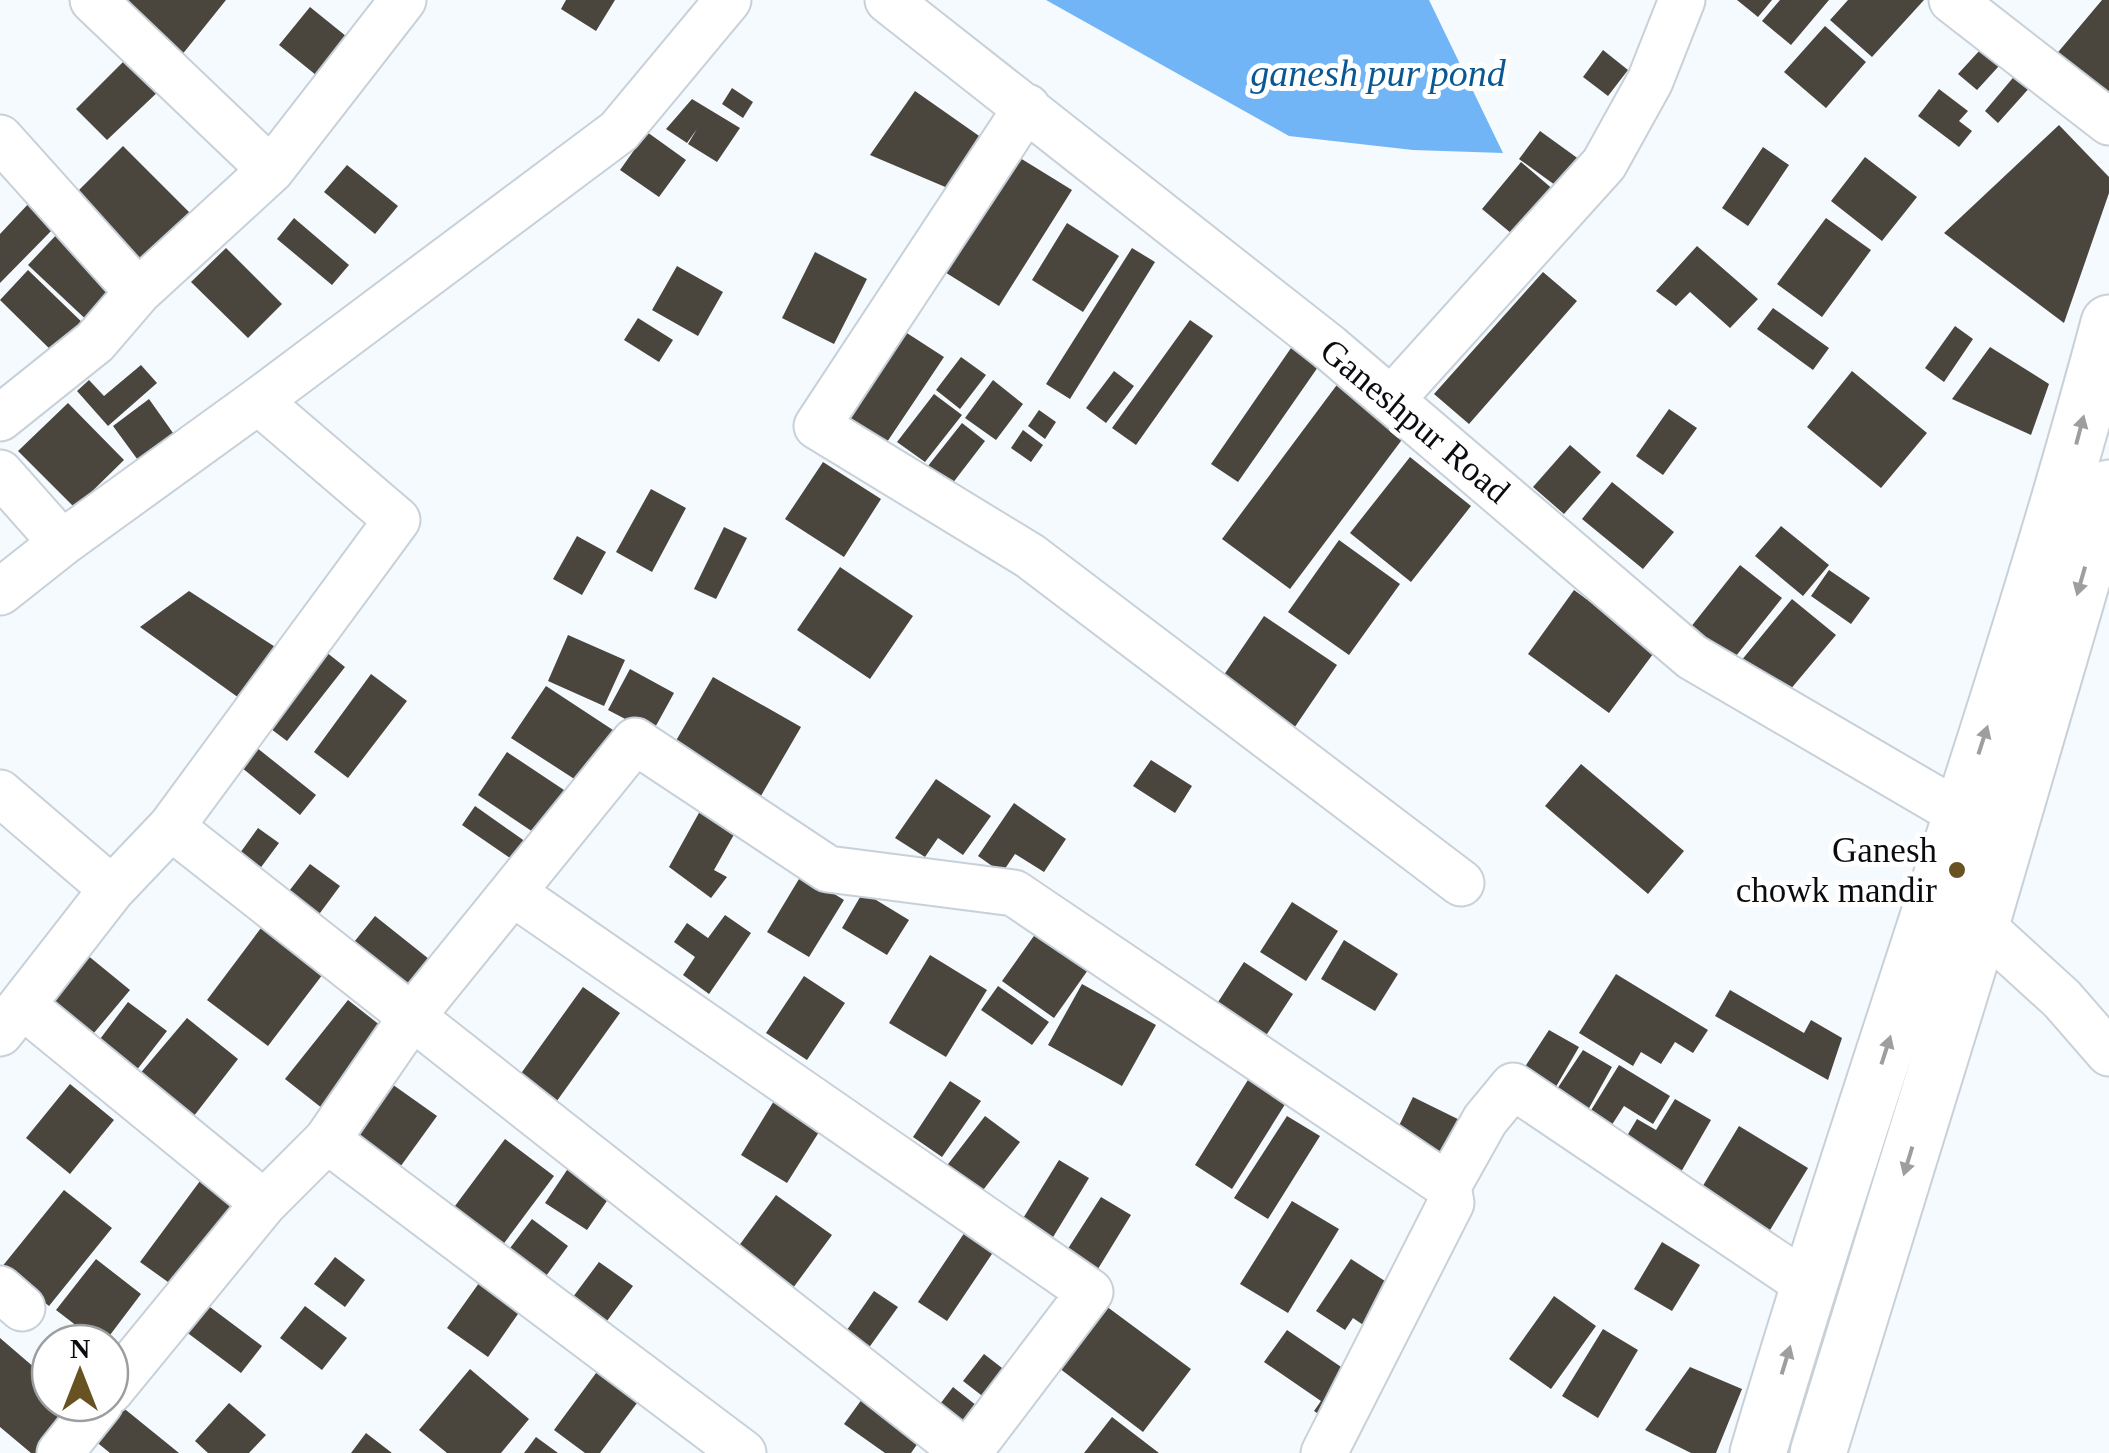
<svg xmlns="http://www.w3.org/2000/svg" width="2109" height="1453" viewBox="0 0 2109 1453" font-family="Georgia,serif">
<rect width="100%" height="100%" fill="#f5fafe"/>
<path fill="#71b5f6" d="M1046,0H1429L1503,153L1413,150L1289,136Z"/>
<path fill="#4a463e" d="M126,0H226L181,56L120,8Z
M566,0H615L596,31L561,9Z
M1737,0H1772L1758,17Z
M1780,0H1829L1791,45L1762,21Z
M1848,0H1924L1872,57L1830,20Z
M2102,0H2109V97L2054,57Z
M310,7L357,45L327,84L279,45Z
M1825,26L1866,62L1826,108L1784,72Z
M1991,38L2009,55L1977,90L1958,74Z
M1603,50L1628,70L1608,96L1583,77Z
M129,56L161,89L107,140L76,109Z
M2017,73L2032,85L1998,123L1985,111Z
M732,88L753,102L743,118L722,104Z
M1939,89L1968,111L1959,121L1972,131L1959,147L1918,116Z
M915,91L992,145L957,192L870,155Z
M692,99L740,128L717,162L688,144L697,129L687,143L666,129Z
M2059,125L2109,177V193L2064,323L1944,233Z
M1540,131L1587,165L1566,193L1519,159Z
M647,132L686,160L659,197L620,170Z
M123,146L198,221L149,269L74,195Z
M1763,147L1789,165L1748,226L1722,208Z
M1012,153L1072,190L999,306L940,269Z
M1865,157L1917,197L1882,241L1831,201Z
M1521,162L1562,197L1523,243L1482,209Z
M347,165L398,206L375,234L324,192Z
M31,201L56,226L0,283V234Z
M294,218L349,265L332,285L277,239Z
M1826,218L1871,250L1822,317L1777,284Z
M1067,223L1119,256L1083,312L1032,280Z
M59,232L125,293L93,326L28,265Z
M1697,246L1758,299L1730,328L1690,292L1676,306L1656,291Z
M226,248L282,304L248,338L191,282Z
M1132,248L1155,262L1070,399L1046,384Z
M815,252L867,279L834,344L782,318Z
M677,266L723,292L698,336L652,310Z
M28,270L89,329L60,359L0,300Z
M1543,272L1577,301L1469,424L1434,394Z
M1773,308L1829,348L1813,370L1757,329Z
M638,318L673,340L659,362L624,340Z
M1190,320L1213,336L1136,445L1112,428Z
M896,326L944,357L881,451L834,420Z
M1955,326L1973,339L1944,382L1925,368Z
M1990,347L2049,384L2031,435L1952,399Z
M1291,348L1318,367L1238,482L1211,464Z
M961,357L986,375L960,409L936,390Z
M141,365L157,383L108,426L77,391L89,380L104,396Z
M1114,371L1134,386L1106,423L1086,408Z
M1852,371L1927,433L1881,488L1807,427Z
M1342,378L1410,429L1290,589L1222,539Z
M993,380L1023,404L996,440L965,418Z
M934,394L962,415L925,462L897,442Z
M149,399L178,440L143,467L113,426Z
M68,403L124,460L75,508L18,451Z
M1669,409L1697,428L1663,475L1636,456Z
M1039,410L1056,422L1045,439L1028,426Z
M962,423L985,441L952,484L928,466Z
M1023,430L1043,445L1031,462L1011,448Z
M1570,445L1601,472L1564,514L1533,487Z
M1410,457L1471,506L1411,582L1350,533Z
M823,462L881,499L844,557L785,519Z
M1612,482L1674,532L1643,569L1582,519Z
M651,489L686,508L652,572L616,552Z
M1781,526L1829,565L1803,596L1755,556Z
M724,527L747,538L716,599L694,589Z
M577,536L606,552L582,595L553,579Z
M1339,540L1400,584L1349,655L1288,612Z
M1740,565L1782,598L1732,661L1690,628Z
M840,567L913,616L870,679L797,630Z
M1829,570L1870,598L1851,624L1811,596Z
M1574,590L1656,650L1609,713L1528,654Z
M189,591L283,652L246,703L140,627Z
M1792,599L1836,635L1779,703L1736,667Z
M1264,616L1337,665L1286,740L1213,691Z
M568,635L625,660L604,706L548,681Z
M321,648L345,667L287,741L263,723Z
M630,669L674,693L652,733L608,710Z
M371,674L407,701L348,778L314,752Z
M713,677L801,727L758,801L670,751Z
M546,686L613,730L579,782L511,738Z
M246,739L316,795L300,815L231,759Z
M507,752L573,796L545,840L478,795Z
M1151,760L1192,786L1175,813L1133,786Z
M1581,764L1684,851L1648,894L1545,806Z
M936,779L991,816L963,855L938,838L925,857L895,838Z
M1014,803L1066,839L1044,872L1015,854L1002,873L978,856Z
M475,806L536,849L523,867L462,825Z
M700,811L736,831L714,870L727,877L711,898L669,867Z
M258,828L279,843L256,874L235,860Z
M310,864L340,886L317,917L286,895Z
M802,874L844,900L809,957L767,932Z
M863,892L909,920L887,955L842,928Z
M1292,902L1338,931L1306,981L1260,952Z
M725,915L751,933L709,994L683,975L695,957L674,942L687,923L708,938Z
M375,916L439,967L411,1003L346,952Z
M261,928L323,974L268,1046L207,1000Z
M1036,933L1088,970L1054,1018L1002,981Z
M1344,940L1398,974L1375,1011L1321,979Z
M86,954L130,990L83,1046L39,1010Z
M930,955L987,990L946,1057L889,1023Z
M1244,962L1293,994L1256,1051L1207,1019Z
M1616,974L1708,1030L1693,1053L1675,1042L1661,1064L1641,1052L1633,1066L1579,1033Z
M804,976L845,1003L807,1060L766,1033Z
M1082,984L1156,1025L1122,1086L1048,1045Z
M998,986L1049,1022L1032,1045L981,1010Z
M583,987L620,1013L549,1112L512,1086Z
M1730,990L1804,1033L1811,1020L1842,1038L1828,1080L1715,1016Z
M348,1000L390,1033L327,1112L285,1079Z
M128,1002L167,1031L129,1080L91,1051Z
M187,1018L238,1059L180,1134L127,1089Z
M1549,1030L1579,1047L1550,1097L1517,1079Z
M1583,1050L1612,1067L1584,1117L1551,1098Z
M1619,1065L1670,1096L1653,1124L1624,1106L1606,1134L1585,1120Z
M1256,1067L1294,1090L1232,1189L1195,1165Z
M382,1077L437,1116L390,1181L335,1142Z
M950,1081L981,1101L942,1157L913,1137Z
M70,1084L114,1120L70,1174L26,1138Z
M777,1096L824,1124L787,1183L741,1155Z
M1413,1097L1472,1126L1450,1169L1392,1140Z
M1675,1099L1711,1120L1677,1179L1621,1146L1637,1119L1656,1130Z
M985,1116L1020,1142L977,1198L942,1172Z
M1287,1116L1320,1136L1268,1219L1234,1198Z
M1739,1126L1808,1168L1770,1230L1701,1189Z
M505,1139L554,1176L496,1254L446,1218Z
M1059,1160L1089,1178L1044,1252L1014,1233Z
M569,1167L611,1195L587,1230L545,1203Z
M200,1181L242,1211L182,1292L140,1262Z
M64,1190L112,1228L49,1306L1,1268Z
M776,1195L832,1235L793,1288L738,1247Z
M1101,1197L1131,1215L1093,1277L1062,1258Z
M1292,1201L1339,1229L1288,1313L1240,1284Z
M532,1219L568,1246L538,1287L501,1260Z
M969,1226L998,1245L947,1321L918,1302Z
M1662,1242L1700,1265L1672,1311L1634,1289Z
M335,1257L365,1280L345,1307L314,1284Z
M96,1259L141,1294L104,1343H99L56,1310Z
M1351,1259L1405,1294L1378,1335L1353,1318L1345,1330L1316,1311Z
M599,1262L633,1286L604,1325L570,1301Z
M484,1276L525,1304L488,1357L447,1328Z
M874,1291L898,1307L863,1356L840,1340Z
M1554,1296L1596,1326L1551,1389L1509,1359Z
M206,1304L262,1346L241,1373L185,1331Z
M305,1306L347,1338L322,1370L280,1338Z
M1106,1306L1191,1369L1143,1432L1059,1368Z
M1603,1329L1638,1350L1598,1418L1562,1396Z
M1287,1330L1350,1373L1332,1423L1314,1411L1321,1401L1264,1362Z
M0,1338L50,1381V1403H75L44,1453H31L0,1427Z
M984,1354L1015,1378L994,1405L963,1381Z
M1690,1367L1742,1389L1716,1453H1691L1645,1430Z
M470,1369L529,1419L501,1453H447L419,1430Z
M599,1369L640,1399L600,1453H585L554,1430Z
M953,1387L986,1413L968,1437L934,1412Z
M865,1395L923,1436L911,1453H885L844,1424Z
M229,1403L266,1435L249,1453H208L195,1441Z
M121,1406L179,1453H110L94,1440Z
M1112,1417L1159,1453H1084Z
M366,1433L392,1453H351Z
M536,1437L558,1453H524Z"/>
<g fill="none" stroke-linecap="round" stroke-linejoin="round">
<g stroke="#c8d0d8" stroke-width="49">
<path id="minor" d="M93,0L271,170
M888,0L1329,347L1692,657L1959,813
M1952,0L2109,122
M1027,107L817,426L1030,556L1461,883
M0,138L138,292
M1391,400L1604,164L1650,81L1682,0
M258,401L397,520L171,827L966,1453
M0,418L95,342L138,292L271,170L403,0
M0,473L62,543
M0,592L62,543L258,401L619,131L728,0
M0,793L112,889
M513,893L1090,1292L968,1453
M1960,906L2062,999L2109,1053
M22,1005L264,1203
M0,1033L112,889L171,827
M327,1140L743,1453
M0,1289L22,1308
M110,1391L264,1203L327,1140L413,1015L635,741L828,869L1014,893L1448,1186
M60,1453L100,1403
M1324,1453L1451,1203L1448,1186L1485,1120L1513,1086L1808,1285"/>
</g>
<g stroke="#c8d0d8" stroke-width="59">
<path id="secondary" d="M1758,1453C1870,1075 2007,704 2109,323
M1818,1453L1981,925L2109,488"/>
</g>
<use href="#minor" stroke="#fff" stroke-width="45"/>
<use href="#secondary" stroke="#fff" stroke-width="55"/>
</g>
<defs><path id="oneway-solid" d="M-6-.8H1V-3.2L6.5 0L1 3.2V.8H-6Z" transform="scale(2.5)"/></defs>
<g fill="#9d9e9f">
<use href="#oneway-solid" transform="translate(2080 430) rotate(-75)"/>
<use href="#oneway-solid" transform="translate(2081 581) rotate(106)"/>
<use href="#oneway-solid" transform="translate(1983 740) rotate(-72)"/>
<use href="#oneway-solid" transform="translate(1886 1050) rotate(-72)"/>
<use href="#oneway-solid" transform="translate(1908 1161) rotate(107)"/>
<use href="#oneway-solid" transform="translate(1786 1360) rotate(-73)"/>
</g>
<circle fill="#695222" stroke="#fff" stroke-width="4" cx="1957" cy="870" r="10"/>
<g text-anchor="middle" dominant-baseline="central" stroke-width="10" stroke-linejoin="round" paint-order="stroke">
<g font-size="35" fill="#0a0c0f" stroke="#fff">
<text transform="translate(1415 421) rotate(40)">Ganeshpur Road</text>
</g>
<g font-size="35" fill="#0a0c0f" stroke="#fff" text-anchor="end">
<text x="1937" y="850">Ganesh<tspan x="1937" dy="40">chowk mandir</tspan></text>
</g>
<g font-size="38" font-style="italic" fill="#0a5893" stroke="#fff">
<text x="1378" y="73">ganesh pur pond</text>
</g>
</g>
<g transform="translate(80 1373)"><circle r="48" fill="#ffffff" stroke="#9d9e9f" stroke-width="2.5"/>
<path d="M0-8L18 38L0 25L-18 38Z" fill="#695222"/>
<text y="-15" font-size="28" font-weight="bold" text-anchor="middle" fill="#0a0c0f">N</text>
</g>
</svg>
